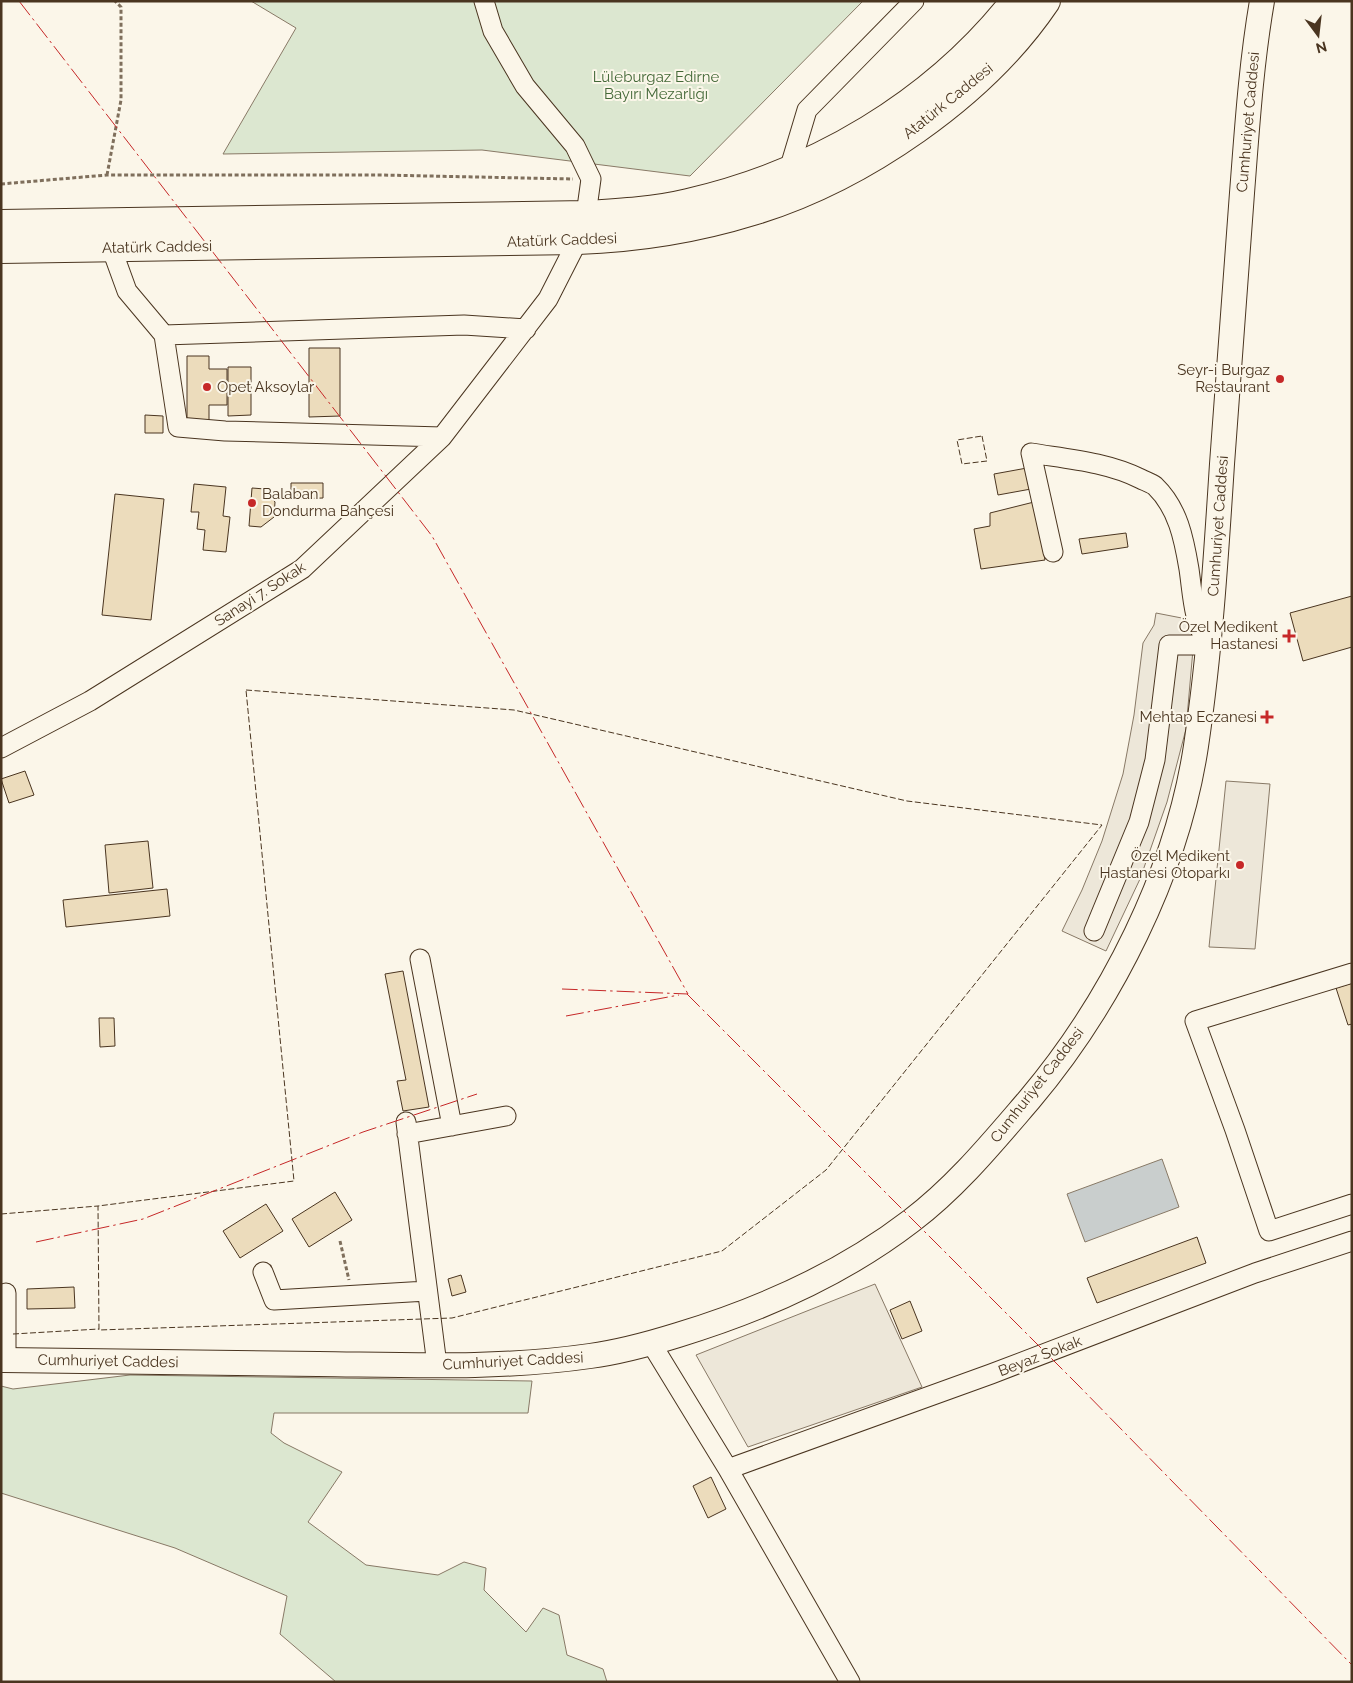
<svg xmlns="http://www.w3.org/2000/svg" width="1353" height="1683" viewBox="0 0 1353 1683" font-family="Raleway,sans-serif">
<rect width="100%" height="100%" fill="#fbf6e9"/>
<path fill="#dce7d0" stroke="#887966" d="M251,1H863L690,176L482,150L223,154L296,28Z
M130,1375L532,1381L528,1413H274L271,1433L284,1443L342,1472L308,1522L366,1565L438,1575L464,1562L486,1568L484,1590L526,1632L543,1608L559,1615L567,1655L603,1669L607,1682H336L280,1634L287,1596L175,1548L1,1493V1386L13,1389Z"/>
<path fill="#ede7d9" stroke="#887966" d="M1156,613L1192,620L1194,638L1186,729L1167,802L1140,879L1106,951L1062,931L1082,890L1102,841L1123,774L1134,715L1143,643L1154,625Z
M1226,781L1270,784L1255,949L1209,947Z
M875,1284L922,1387L748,1447L696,1355Z"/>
<path fill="#c9cecd" stroke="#887966" d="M1162,1159L1179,1207L1085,1242L1067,1194Z"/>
<path fill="#ecdcbc" stroke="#4a3520" d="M309,348H340V416L309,417Z
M187,356H209V369H227V405H209V427H187Z
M228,367H251V415L228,416Z
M145,415L163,416V433H145Z
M1027,468L1031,489L998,495L994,474Z
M291,483H323V498L291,499Z
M194,484L226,487L223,516L230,517L226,552L203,550L205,530L197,529L199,512H191Z
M252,488L265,489L275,502L274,517L261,527L249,526Z
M115,494L164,499L151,620L102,615Z
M1034,502L1045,560L981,569L974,529L990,526V513Z
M1126,533L1128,547L1082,554L1079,539Z
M1352,596V647L1303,661L1290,613Z
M25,771L34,795L9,803L1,779Z
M148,841L153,888L109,893L105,845Z
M167,889L170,916L66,927L63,900Z
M403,971L429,1107L403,1111L397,1081L406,1080L385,974Z
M1352,983V1024L1348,1025L1336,988Z
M99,1018H114L115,1046L100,1047Z
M335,1192L352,1220L309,1247L292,1219Z
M266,1204L283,1231L240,1258L223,1231Z
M1197,1237L1206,1263L1097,1303L1087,1278Z
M461,1275L466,1292L452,1296L448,1279Z
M74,1287L75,1308L27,1309V1289Z
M910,1301L922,1331L902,1339L890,1310Z
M711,1477L726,1509L708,1518L693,1486Z"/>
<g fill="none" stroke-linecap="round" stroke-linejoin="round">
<g stroke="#4a3520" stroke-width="21">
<path id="minor" d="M484,1L493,31L525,86L575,146L591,179L586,215
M789,170L807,110L914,1
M111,247L127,291L164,335L464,325L526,329
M164,335L178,427L225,431L442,437
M1053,552L1031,453C1068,459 1107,462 1141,479C1145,481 1151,483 1155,486C1178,508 1184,539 1189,569C1193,597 1193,620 1208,645
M1,748L90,701L302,569L442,437L548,299L578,240
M1094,931L1139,822L1155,760L1169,645H1208
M420,959L452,1126
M1352,973L1195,1021L1235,1130L1269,1231L1352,1204
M406,1122L437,1365
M407,1134L506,1116
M263,1272L274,1300L427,1291
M651,1343L728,1469L850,1682
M6,1360V1293
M728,1469L991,1374L1255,1273L1352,1241"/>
</g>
<g stroke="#4a3520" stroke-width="26">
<path id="major" d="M1,1360C107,1361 213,1363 318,1364C409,1365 500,1369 590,1356C620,1352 649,1344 678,1335C760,1310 842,1274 911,1221C956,1187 992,1143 1029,1100C1111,1003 1177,872 1196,746C1210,652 1216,558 1222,464C1228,373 1235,283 1242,193C1247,129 1251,65 1262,1"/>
</g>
<g stroke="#4a3520" stroke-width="30">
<path id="highway" d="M1,224L586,215C620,213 655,211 688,203C815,174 934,104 1015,1
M1,249L578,240C638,238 695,229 753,211C861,178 982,96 1046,1"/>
</g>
<path stroke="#7f6f5c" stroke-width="3" stroke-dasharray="4 2.5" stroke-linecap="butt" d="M107,175L121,100V7L115,1
M1,184L107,175H380L573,179
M340,1241L349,1280"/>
<use href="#minor" stroke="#fbf6e9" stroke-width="19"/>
<use href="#major" stroke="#fbf6e9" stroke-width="24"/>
<use href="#highway" stroke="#fbf6e9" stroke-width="28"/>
<path stroke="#4a3520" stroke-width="1" stroke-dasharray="6 2.5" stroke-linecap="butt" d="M982,436L987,461L962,464L957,440Z
M246,690L514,710L907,801L1102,825L826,1170L722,1251L452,1318L99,1330L98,1206L294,1181Z
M1,1214L98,1206
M13,1334L99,1329"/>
<path stroke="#c62828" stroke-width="1" stroke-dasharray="18 4 2.5 4" stroke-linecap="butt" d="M19,1L432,536L688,994L562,989
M687,994L1078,1385L1352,1665
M566,1016L679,995
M36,1242L143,1219L363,1132L477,1094"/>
</g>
<g fill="#c62828" stroke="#fbf6e9" stroke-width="2">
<circle cx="1280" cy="379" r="5"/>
<circle cx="207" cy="387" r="5"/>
<circle cx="252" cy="503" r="5"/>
<path d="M1286.5 628.5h5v5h5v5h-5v5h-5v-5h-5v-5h5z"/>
<path d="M1264.5 709.5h5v5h5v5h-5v5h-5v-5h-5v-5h5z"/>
<circle cx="1240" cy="865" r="5"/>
</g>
<g text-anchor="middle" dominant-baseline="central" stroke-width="4" stroke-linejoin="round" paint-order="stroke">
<g font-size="15" fill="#436837" stroke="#fbf6e9">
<text x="656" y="77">Lüleburgaz Edirne<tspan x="656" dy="17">Bayırı Mezarlığı</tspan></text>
</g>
<g font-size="15" fill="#4a3520" stroke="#fbf6e9">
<text transform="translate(948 101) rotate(-39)">Atatürk Caddesi</text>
<text transform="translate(1248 122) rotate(-85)">Cumhuriyet Caddesi</text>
<text transform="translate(562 240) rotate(-2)">Atatürk Caddesi</text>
<text transform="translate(157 247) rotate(-1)">Atatürk Caddesi</text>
<text transform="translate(1218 526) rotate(-86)">Cumhuriyet Caddesi</text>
<text transform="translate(260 594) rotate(-33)">Sanayi 7. Sokak</text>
<text transform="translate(1037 1085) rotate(-52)">Cumhuriyet Caddesi</text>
<text transform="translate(1040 1356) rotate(-21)">Beyaz Sokak</text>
<text transform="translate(108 1361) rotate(1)">Cumhuriyet Caddesi</text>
<text transform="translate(513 1361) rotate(-3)">Cumhuriyet Caddesi</text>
</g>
<g font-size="15" fill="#4a3520" stroke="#fbf6e9" text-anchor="end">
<text x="1270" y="370">Seyr-i Burgaz<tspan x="1270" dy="17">Restaurant</tspan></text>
<text x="217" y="387" text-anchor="start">Opet Aksoylar</text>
<text x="262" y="494" text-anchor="start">Balaban<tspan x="262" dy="17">Dondurma Bahçesi</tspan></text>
<text x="1278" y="627">Özel Medikent<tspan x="1278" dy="17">Hastanesi</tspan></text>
<text x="1257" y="717">Mehtap Eczanesi</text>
<text x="1230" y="856">Özel Medikent<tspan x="1230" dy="17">Hastanesi Otoparkı</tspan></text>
</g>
</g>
<rect width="1353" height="1683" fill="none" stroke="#4a3520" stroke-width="5"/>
<g transform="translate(1318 35) rotate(165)" stroke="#fbf6e9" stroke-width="4" paint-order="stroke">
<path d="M0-4L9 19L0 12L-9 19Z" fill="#4a3520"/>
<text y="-8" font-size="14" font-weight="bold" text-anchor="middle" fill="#4a3520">N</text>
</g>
</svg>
